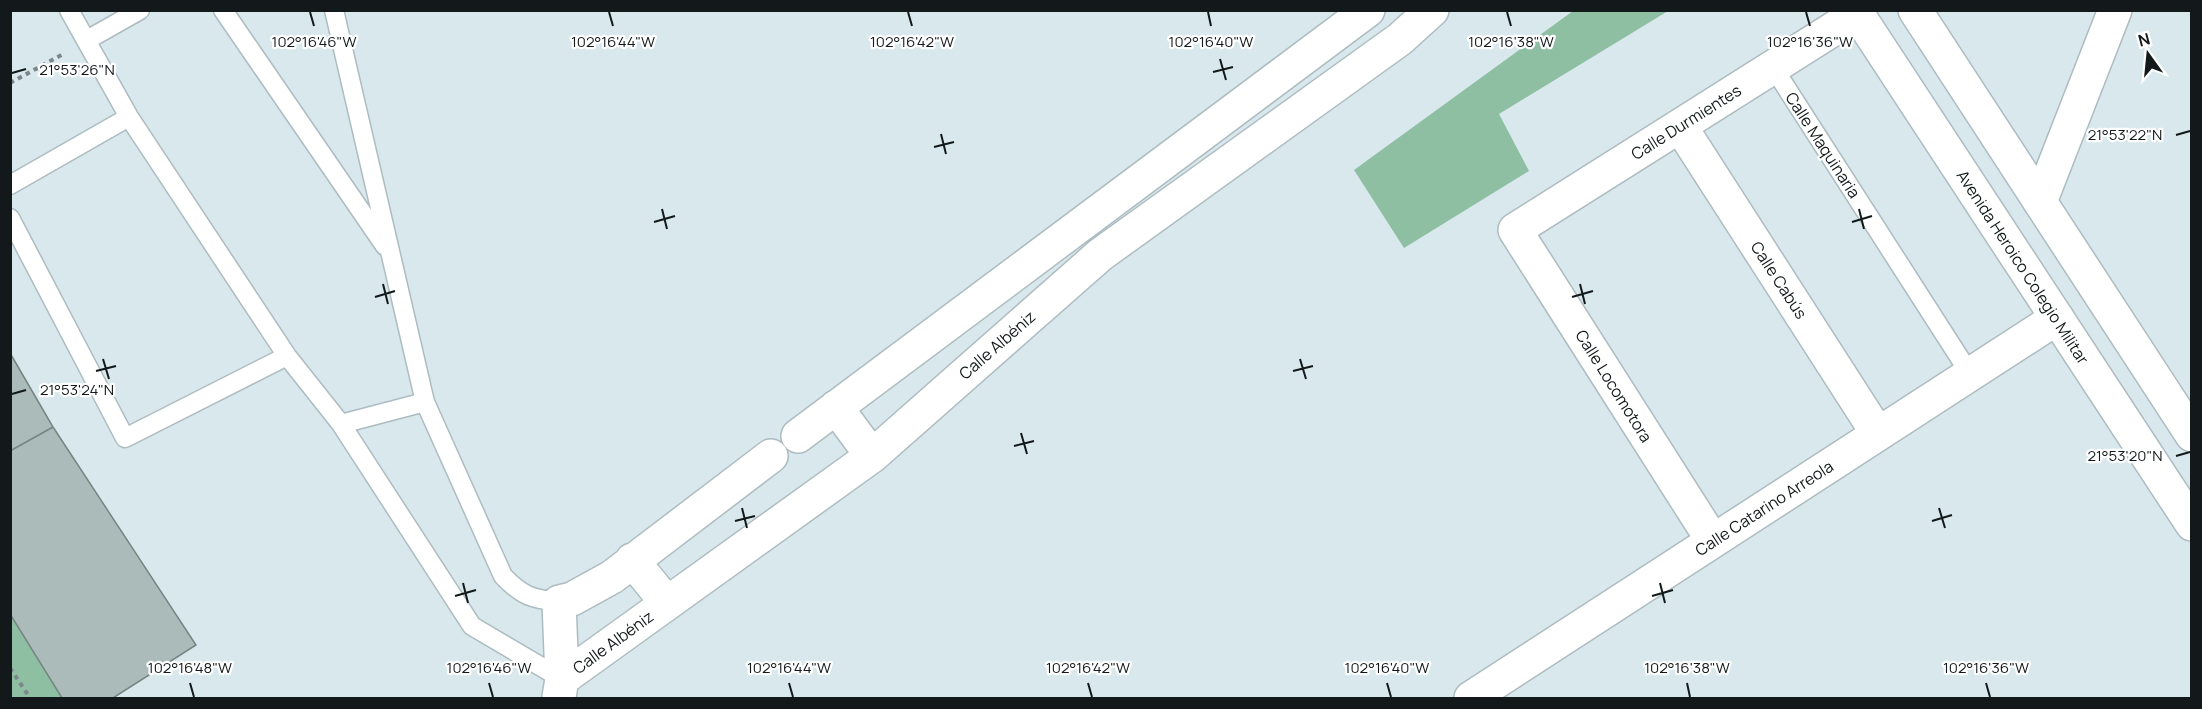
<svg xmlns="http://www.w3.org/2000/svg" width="2202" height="709" viewBox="0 0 2202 709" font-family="Manrope,sans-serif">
<rect width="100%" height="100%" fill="#d8e8ed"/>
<path fill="#8fbfa2" d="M1573,11H1668L1499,114L1529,171L1404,248L1354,170Z
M11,613L62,698H11Z"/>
<path fill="#aabbb9" stroke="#758583" stroke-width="1.5" d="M10,353L53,427L10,451Z
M53,427L196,645L113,698H62L10,614V451Z"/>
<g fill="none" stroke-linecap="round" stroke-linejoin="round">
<g stroke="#acbcc1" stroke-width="21">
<path id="lane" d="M69,10L129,117L287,356L341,424L472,626L562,679
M223,10L385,246
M334,10L425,402L503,576C522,596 532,599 559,602
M87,40L140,10
M1773,67L1970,374
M10,185L129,117
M10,218L125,438L287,356
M341,424L425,402"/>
</g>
<g stroke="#acbcc1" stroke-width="36">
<path id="street" d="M1680,126L1878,434
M2040,202L2115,10
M836,407L872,456
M798,436L1368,10
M1713,541L1515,230L1857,14
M632,560L667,603
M562,679L872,456L1100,255L1400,39L1432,10
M559,697L562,679L559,602L572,599L612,577L771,456
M1471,698L2057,318"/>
</g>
<g stroke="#acbcc1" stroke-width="36">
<path id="secondary" d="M1855,10L2192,524
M1915,10L2192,435"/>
</g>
<path stroke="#7c878b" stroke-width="4" stroke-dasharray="4.5 4.5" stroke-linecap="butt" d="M10,83L65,53
M10,668L30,698"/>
<use href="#lane" stroke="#fff" stroke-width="18"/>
<use href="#street" stroke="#fff" stroke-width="33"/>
<use href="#secondary" stroke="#fff" stroke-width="33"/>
</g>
<path fill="none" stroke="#13191a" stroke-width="2" d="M310,12L314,26M609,12L613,26M908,12L912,26M1208,12L1211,26M1507,12L1511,26M1806,12L1810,26M1220,59L1226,80M1213,72L1233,67M12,73L26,69M941,134L946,154M2176,135L2190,131M934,147L954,142M662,209L667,229M1859,209L1864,229M654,222L675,216M1852,222L1872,216M383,284L388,304M1580,284L1585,304M375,297L395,291M1572,297L1593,291M103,359L109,379M1300,359L1306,379M96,371L116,366M1293,371L1313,366M12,394L26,390M1021,433L1027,454M1014,446L1034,441M2176,456L2190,452M742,508L747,528M1939,508L1945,528M735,521L755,516M1932,521L1952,515M463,583L468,603M1660,583L1665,603M455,596L476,590M1652,596L1673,590M190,683L194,697M489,683L493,697M789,683L793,697M1088,683L1092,697M1387,683L1391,697M1687,683L1690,697M1986,683L1990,697"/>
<g text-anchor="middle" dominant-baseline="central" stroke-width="4.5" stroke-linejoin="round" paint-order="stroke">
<g font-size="16" fill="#13191a" stroke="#fff">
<text transform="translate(1686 122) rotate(-32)">Calle Durmientes</text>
<text transform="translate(1823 145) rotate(57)">Calle Maquinaria</text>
<text transform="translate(2023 267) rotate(57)">Avenida Heroico Colegio Militar</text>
<text transform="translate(1779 280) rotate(57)">Calle Cabús</text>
<text transform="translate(997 345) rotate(-41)">Calle Albéniz</text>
<text transform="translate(1614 386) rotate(58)">Calle Locomotora</text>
<text transform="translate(1764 508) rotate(-33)">Calle Catarino Arreola</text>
<text transform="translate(613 642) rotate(-36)">Calle Albéniz</text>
</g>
</g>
<g font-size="15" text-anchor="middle" fill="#13191a" stroke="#fff" stroke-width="4.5" stroke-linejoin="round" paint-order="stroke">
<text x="314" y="47">102°16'46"W</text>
<text x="613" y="47">102°16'44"W</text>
<text x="912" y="47">102°16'42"W</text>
<text x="1211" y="47">102°16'40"W</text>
<text x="1511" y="47">102°16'38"W</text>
<text x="1810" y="47">102°16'36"W</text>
<text x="77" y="75">21°53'26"N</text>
<text x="2125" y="140">21°53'22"N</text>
<text x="77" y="395">21°53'24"N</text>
<text x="2125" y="461">21°53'20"N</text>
<text x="190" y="673">102°16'48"W</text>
<text x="489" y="673">102°16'46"W</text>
<text x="789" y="673">102°16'44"W</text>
<text x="1088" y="673">102°16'42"W</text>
<text x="1387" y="673">102°16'40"W</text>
<text x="1687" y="673">102°16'38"W</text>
<text x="1986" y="673">102°16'36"W</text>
</g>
<rect width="2202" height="709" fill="none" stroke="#13191a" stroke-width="24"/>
<g transform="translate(2148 54) rotate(345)" stroke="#ffffff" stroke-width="4.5" paint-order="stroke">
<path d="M0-4.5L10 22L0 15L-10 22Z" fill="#13191a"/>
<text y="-9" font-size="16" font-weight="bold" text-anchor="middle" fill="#13191a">N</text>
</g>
</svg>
